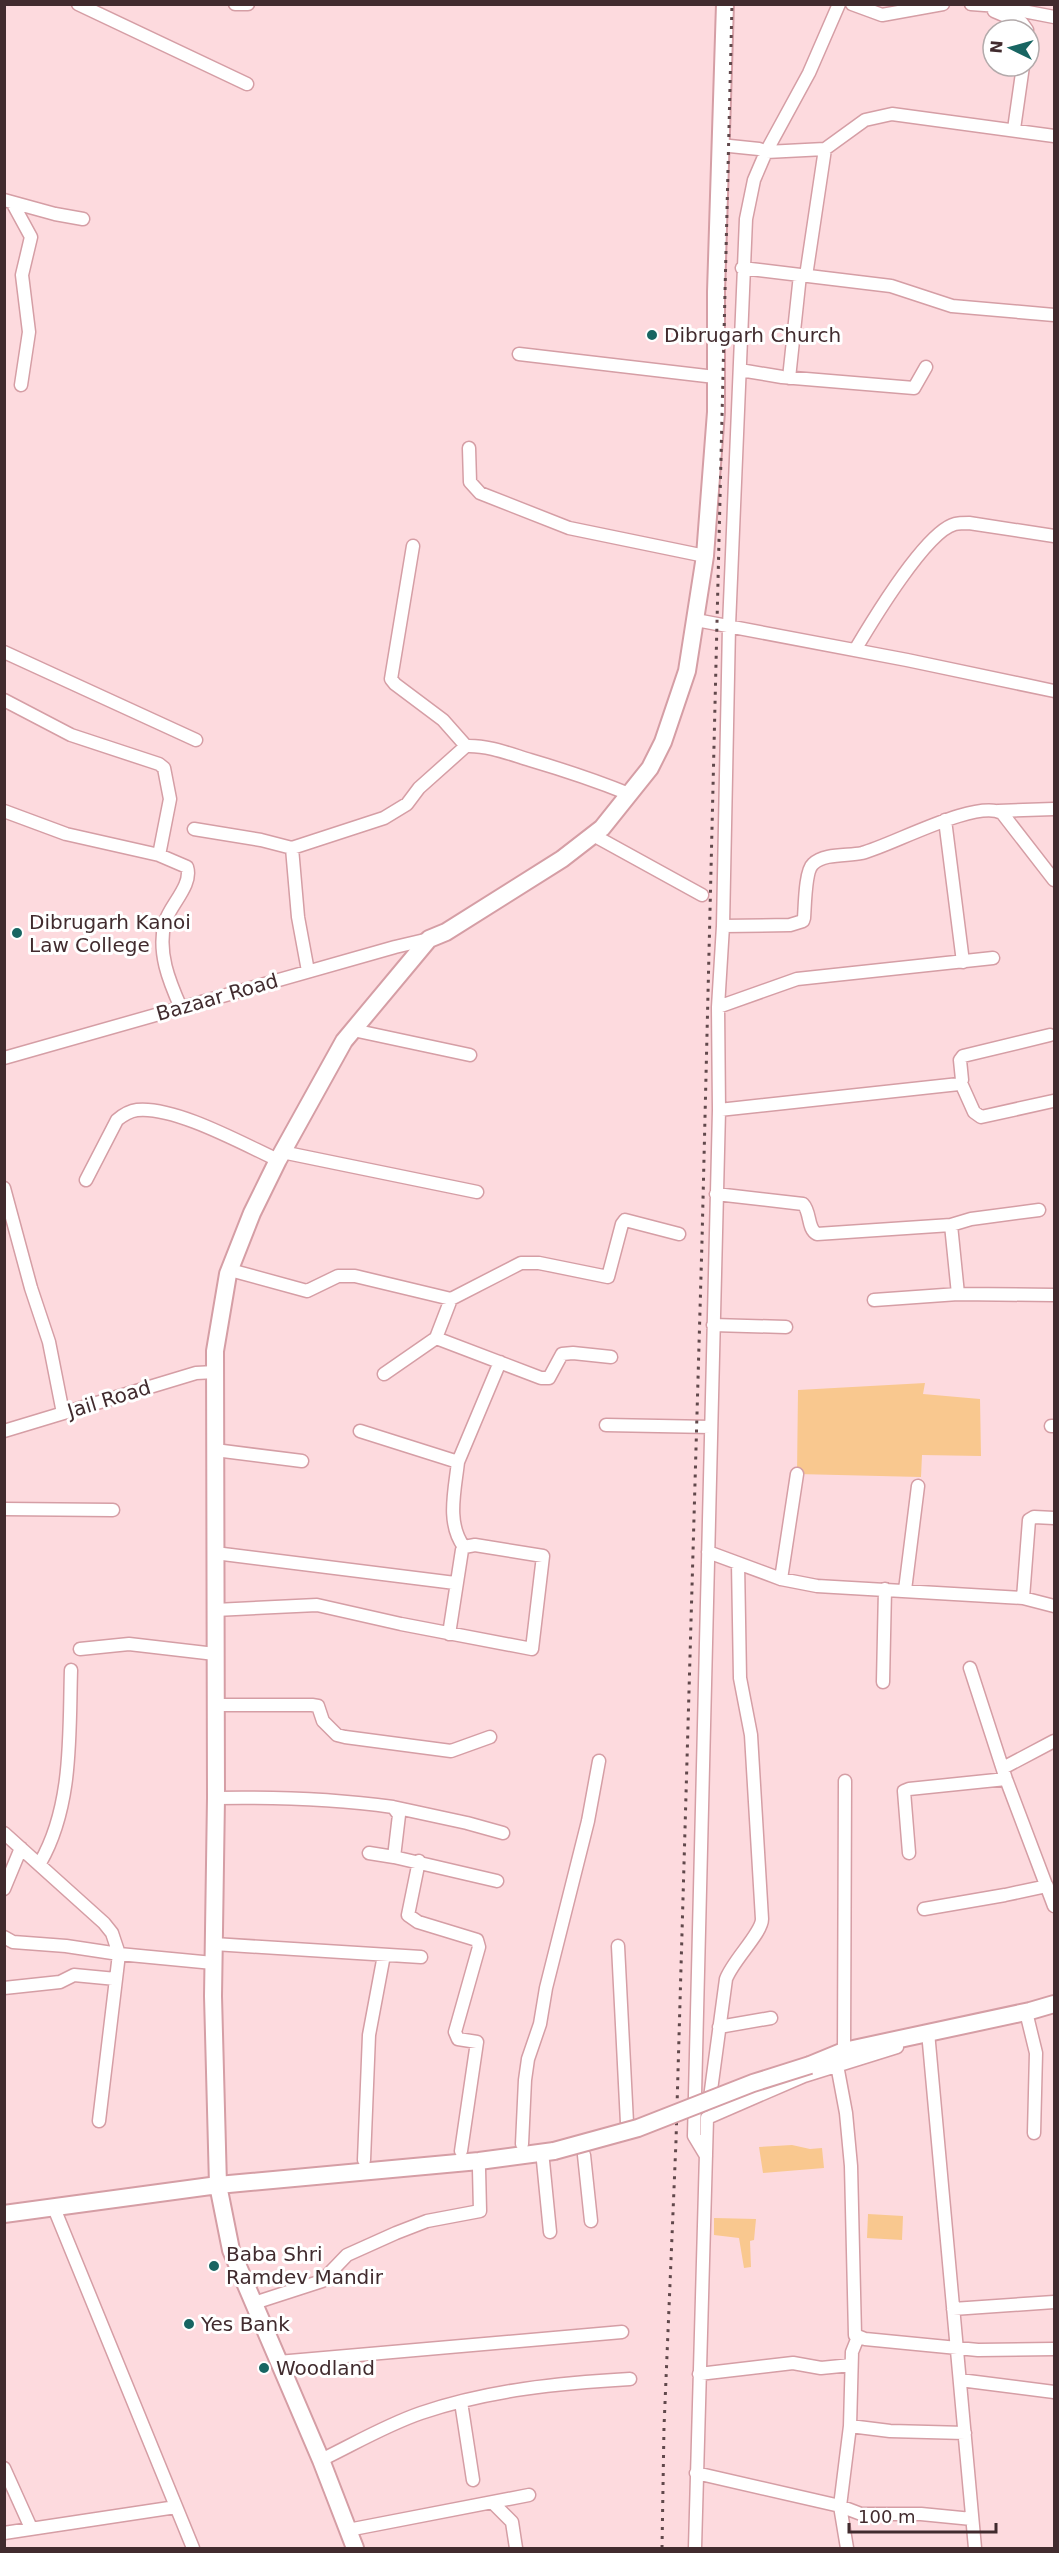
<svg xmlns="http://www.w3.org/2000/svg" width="1059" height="2553" viewBox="0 0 1059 2553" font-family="'DejaVu Sans',sans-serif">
<rect width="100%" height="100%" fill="#fddade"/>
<path fill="#f9c88f" d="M925,1383L923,1394L980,1399L981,1456L922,1455L921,1477L797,1474L798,1390Z
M792,2145L810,2149L822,2148L824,2168L763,2173L759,2147Z
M868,2214L903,2216L902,2240L867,2238Z
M714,2218L756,2219L754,2240L750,2241L751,2267L744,2268L739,2238L714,2235Z"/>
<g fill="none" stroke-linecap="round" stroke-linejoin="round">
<g stroke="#d59ea5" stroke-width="15">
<path id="minor" d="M78,4L247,84
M235,4H248
M852,4L882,15L943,4
M971,4L998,6L1054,17
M994,11L1022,23L1027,30
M1014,129L1023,66
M720,145L759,149L766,152L825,149L865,120L892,114L1054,136
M4,200L55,214L83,219
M13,204L31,237L22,275L29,332L21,385
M742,268L891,286L952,306L1054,315
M806,276L825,149
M519,354L715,377
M740,370L782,377L914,388L926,367
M789,378L800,275
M469,448L470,482L480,493L569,528L705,556
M696,620L907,660L1054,691
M855,650C871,623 926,531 955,524C959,523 965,523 969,523L1054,536
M4,652L196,740
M4,700L71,735L159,764L164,768L170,799L159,855
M466,746C488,745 510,754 530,760C564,770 597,781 629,794
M4,811L66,834L159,855L187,867C193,885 170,905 165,922C157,952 169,981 181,1008
M998,811L1054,809
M945,820L963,962
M194,829L261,840L292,848L384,818L407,804L419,788L466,746L443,720L395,684L391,679L413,546
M593,835L702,895
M292,848L298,917L308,971
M723,926L729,626L746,219L754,180L766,152L809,73L839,4
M718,1007L797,979L993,958
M353,1030L470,1055
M4,1058L395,947L429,939
M961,1083L974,1112L981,1117L1053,1101
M719,1110L959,1084L962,1080L960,1060L963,1056L1050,1035
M282,1152L477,1192
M86,1180L117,1120C123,1115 129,1111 137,1110C175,1106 243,1144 278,1160
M4,1188L31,1288L49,1342L63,1413
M716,1194L803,1204C811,1212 807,1229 817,1234L951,1225L971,1219L1039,1210
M951,1225L958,1294
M230,1270L307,1291L338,1276H355L451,1299L521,1263H539L608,1277L622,1224L625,1220L679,1234
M451,1299L436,1338L541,1378H549L562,1354L573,1353L611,1357
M874,1300L958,1294L1054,1295
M713,1325L786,1327
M384,1374L436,1338
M606,1425L711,1427
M1051,1426H1054
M4,1431L196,1373L215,1372
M360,1431L458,1462C455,1490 446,1523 464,1547
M215,1450L302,1461
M458,1462L500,1362
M4,1509L113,1510
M708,1552L781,1579L817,1586L1023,1598L1029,1520L1034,1517L1054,1518
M215,1553L455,1583
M781,1579L797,1474
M905,1590L918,1486
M1023,1598L1054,1606
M215,1610L317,1605L401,1624L532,1649L543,1556L475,1545L464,1547L462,1550L449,1634
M80,1649L129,1644L215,1654
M970,1668L1006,1779L1054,1906
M883,1682L885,1589
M216,1705H312L318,1706L323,1721L337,1735L345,1737L451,1751L490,1737
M1003,1768L1054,1741
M216,1798C275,1797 334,1799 393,1807L399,1815L394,1857L497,1881
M393,1807L467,1823L503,1833
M4,1833L104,1923L112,1933L119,1954L66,1946L13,1942L4,1937
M369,1853L394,1857
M909,1853L904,1791L909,1789L1006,1779
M419,1861L408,1915L418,1922L477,1940L479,1947L455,2032L458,2039L477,2042L461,2151
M40,1863C73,1806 69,1735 71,1670
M4,1889L21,1848
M924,1909L1005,1895L1047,1886
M214,1944L421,1957
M618,1946L627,2123
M4,1988L60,1982L74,1975L116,1979
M1027,2016L1036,2053L1034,2133
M719,2027L771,2018
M928,2032L975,2548
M844,2051L845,1781
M837,2065L846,2113L851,2166L855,2335L865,2339L978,2350L1054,2349
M709,2105L726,1979C733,1960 762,1933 762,1919L751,1735L740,1678L738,1563
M99,2121L119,1954L213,1963
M522,2144L525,2080L528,2059L540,2024L546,1988L588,1821L599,1761
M584,2155L591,2221
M706,2156L694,2136L719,1110L718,1007L723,926L790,925L803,921L804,918C805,906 805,871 813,864C824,853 848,856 862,853C893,845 975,799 1002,813L1054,880
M364,2160L369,2035L384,1955
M543,2161L550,2232
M54,2208L193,2548
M254,2303L322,2281L347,2255L396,2233L427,2221L480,2211L479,2169
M953,2309L1054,2302
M278,2362L622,2332
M699,2374L793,2363L821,2368L851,2365
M960,2380L1054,2392
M461,2402L473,2480
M850,2426L890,2431L965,2433
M321,2460C354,2444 386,2425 421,2413C489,2390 559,2383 630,2379
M4,2468L31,2528
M696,2473L840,2506L861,2514H921L972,2519
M493,2503L512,2522L516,2548
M348,2530L529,2495
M4,2533L176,2507
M695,2548L707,2118L804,2076L897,2047
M847,2548L840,2506L850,2426L852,2352L858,2337"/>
</g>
<g stroke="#d59ea5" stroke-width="20">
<path id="major" d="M810,2065L844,2051L1030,2011L1054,2004
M4,2214L218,2185L479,2161L554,2151
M355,2548L321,2460L231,2250L218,2185L213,1996L216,1798L215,1351L228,1274L252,1213L278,1160L344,1041L429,939L446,932L562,859L602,828L650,768L663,742L687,671L705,556L716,412V292L725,4"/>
</g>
<use href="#minor" stroke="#fff" stroke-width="12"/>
<use href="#major" stroke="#fff" stroke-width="16"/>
<path stroke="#60484b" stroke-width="3" stroke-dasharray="3 6" stroke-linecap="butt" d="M662,2548L664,2427L676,2141L702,1241L732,4"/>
<g stroke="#d59ea5" stroke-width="20" stroke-linecap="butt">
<path id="major-bridge" d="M554,2151L638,2128L753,2083L810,2065"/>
</g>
<use href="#major-bridge" stroke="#fff" stroke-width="16"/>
</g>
<g fill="#186562" stroke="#fff" stroke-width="2">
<circle cx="652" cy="335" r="6"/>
<circle cx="17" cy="933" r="6"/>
<circle cx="214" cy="2266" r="6"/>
<circle cx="189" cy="2324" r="6"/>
<circle cx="264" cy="2368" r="6"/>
</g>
<g text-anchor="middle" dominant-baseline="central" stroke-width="6" stroke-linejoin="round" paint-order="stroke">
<g font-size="20" fill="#412b2e" stroke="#fff" text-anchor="start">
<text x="664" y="335">Dibrugarh Church</text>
<text x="29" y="922">Dibrugarh Kanoi<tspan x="29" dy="23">Law College</tspan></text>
<text x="226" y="2254">Baba Shri<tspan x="226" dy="23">Ramdev Mandir</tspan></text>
<text x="201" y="2324">Yes Bank</text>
<text x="276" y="2368">Woodland</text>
</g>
<g font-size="20" fill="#412b2e" stroke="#fff">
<text transform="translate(217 997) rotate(-16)">Bazaar Road</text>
<text transform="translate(109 1399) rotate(-17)">Jail Road</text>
</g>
</g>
<rect width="1059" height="2553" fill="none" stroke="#412b2e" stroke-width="12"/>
<g transform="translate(1011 48) rotate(275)"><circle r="28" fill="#ffffff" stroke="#b3aaab" stroke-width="1.5"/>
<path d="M0-4.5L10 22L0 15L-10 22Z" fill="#186562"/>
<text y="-9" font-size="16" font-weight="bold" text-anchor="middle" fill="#412b2e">N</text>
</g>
<path d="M849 2523v9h147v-9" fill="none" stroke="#412b2e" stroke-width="3"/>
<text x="858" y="2523" font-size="18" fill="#412b2e" stroke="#ffffff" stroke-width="4.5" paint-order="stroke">100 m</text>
</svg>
